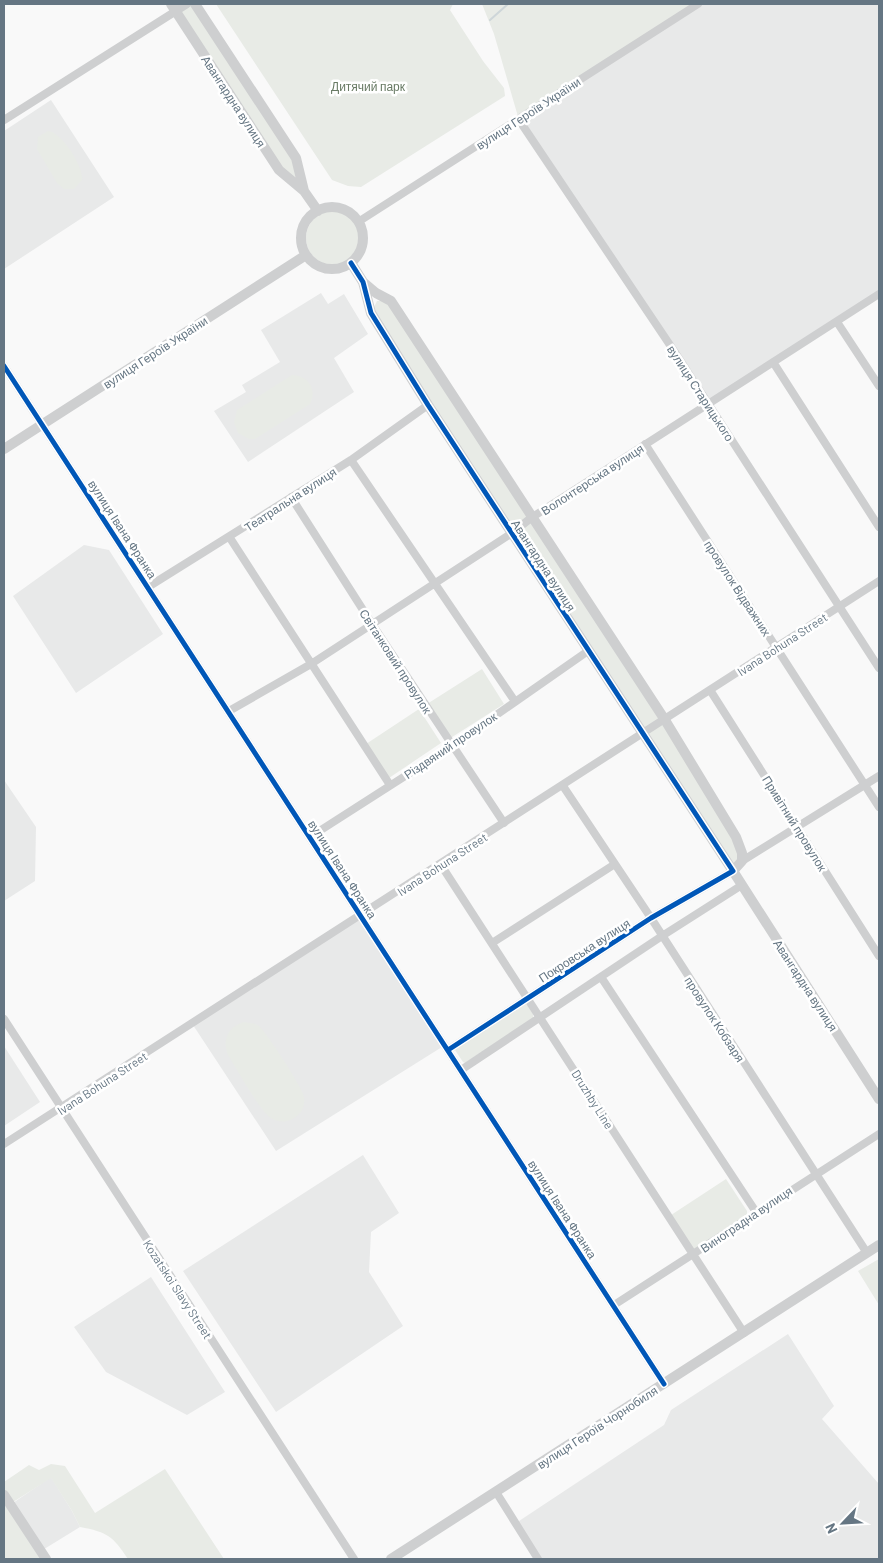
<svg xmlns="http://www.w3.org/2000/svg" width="883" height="1563" viewBox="0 0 883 1563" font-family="Barlow,sans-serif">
<rect width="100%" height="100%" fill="#f9f9f9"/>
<path fill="#e8e9e9" d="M697,4H879V294L708,404L519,120Z
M51,100L114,197L4,269V131Z
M321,293L328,304L344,294L368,334L334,358L354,392L248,462L214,411L246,392L242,385L280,362L261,330Z
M84,545L109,550L163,634L76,693L13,596Z
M4,780L36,827L35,881L4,901Z
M361,916L442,1047L276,1151L193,1025Z
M4,1046L40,1102L4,1126Z
M363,1155L399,1213L371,1232L369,1272L403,1326L276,1412L183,1271Z
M151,1277L225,1392L187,1415L106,1372L74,1327Z
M788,1334L834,1406L822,1419L879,1484V1559H539L516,1523L664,1425L671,1410Z
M51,1477L72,1511L80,1527L41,1551L10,1505Z"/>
<path fill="#e8ebe6" d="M171,4H195L296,158L304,191L284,175Z
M216,4H453L450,10L483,61L504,88L505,96L361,187L348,186L332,180Z
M482,4H698L519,120L494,34Z
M48,131C62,132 84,168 82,180L74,189H64L57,183L37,149L38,137Z
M306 238a27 27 0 1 1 54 0a27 27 0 1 1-54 0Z
M377,301H391L665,720L742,853L733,871L371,313Z
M292,375C309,376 317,389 310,404L255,439H249L238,433L234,422L237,410Z
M482,669L504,704L449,739L427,704Z
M419,709L441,743L389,778L366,744Z
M524,1000L533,1014V1018L465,1063L463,1062L453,1047Z
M244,1022C249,1023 254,1023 259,1026C266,1032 303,1088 304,1097C307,1115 286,1128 271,1118C259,1110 237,1069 228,1055C222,1039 228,1027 244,1022Z
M726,1179L747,1211V1216L692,1252L668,1217Z
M879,1259V1305L858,1271Z
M51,1464L65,1466L95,1513L165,1469L224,1559H128C113,1536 107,1532 80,1527L72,1511L51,1478L10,1504L4,1495V1482L29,1465L39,1470Z
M4,1503L41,1559H4Z"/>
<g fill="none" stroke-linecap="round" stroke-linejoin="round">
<path stroke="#ced6d9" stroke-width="2" d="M490,20L508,4"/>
<path stroke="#cecfd0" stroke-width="8" d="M4,120L187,4
M519,120L678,357L879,668
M358,222L698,4
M837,322L879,386
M773,362L879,527
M4,366L664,1384
M645,444L879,807
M351,460L514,700
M291,497L372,624L504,823
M230,538L390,785
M148,587L351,460L428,405
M710,690L879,956
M229,711L311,664L512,533L531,518L879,294
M563,786L651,918L867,1253
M310,837L452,746L588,651
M742,861L879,776
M441,865L744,1333
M492,943L615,864
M601,977L756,1212
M4,1019L354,1559
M448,1050L651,918L733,871
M461,1070L662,936L742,885
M4,1144L879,581
M614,1305L879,1134
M496,1492L538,1559"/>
<path stroke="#cecfd0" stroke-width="10" d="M171,4L279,170L304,191L318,211
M195,4L296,158L304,191
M301 238a31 31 0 1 1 62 0a31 31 0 1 1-62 0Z
M351,263L363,282L371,313L428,405L733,871
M363,282L376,293L391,301L665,720L736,837L742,853V861L733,871L879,1099
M4,449L306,255
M4,1495L46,1559
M391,1559L879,1245"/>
<g stroke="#fff" stroke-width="8">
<path id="cycleway" d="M351,263L363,282L371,313L428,405L733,871L651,918L448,1050
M4,366L664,1384"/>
</g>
<use href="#cycleway" stroke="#0057b8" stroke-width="5"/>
</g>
<g text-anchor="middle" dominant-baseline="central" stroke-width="5" stroke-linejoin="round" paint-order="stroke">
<g font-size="12" fill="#687a64" stroke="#fff">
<text x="368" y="86">Дитячий парк</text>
</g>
<g font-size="12" fill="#657683" stroke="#fff">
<text transform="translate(234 101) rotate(57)">Авангардна вулиця</text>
<text transform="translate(528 113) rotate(-33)">вулиця Героїв України</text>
<text transform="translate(155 352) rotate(-33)">вулиця Героїв України</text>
<text transform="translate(701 393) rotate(57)">вулиця Старицького</text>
<text transform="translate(592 479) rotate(-33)">Волонтерська вулиця</text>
<text transform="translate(290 499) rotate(-33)">Театральна вулиця</text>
<text transform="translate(123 529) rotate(57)">вулиця Івана Франка</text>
<text transform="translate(544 565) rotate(57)">Авангардна вулиця</text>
<text transform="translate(738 588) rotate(57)">провулок Відважних</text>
<text transform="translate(782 644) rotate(-33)">Ivana Bohuna Street</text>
<text transform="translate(396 661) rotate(57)">Світанковий провулок</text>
<text transform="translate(450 745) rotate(-34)">Різдвяний провулок</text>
<text transform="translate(795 823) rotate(58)">Привітний провулок</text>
<text transform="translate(442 864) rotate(-33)">Ivana Bohuna Street</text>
<text transform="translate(343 869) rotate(57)">вулиця Івана Франка</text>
<text transform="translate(584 950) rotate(-33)">Покровська вулиця</text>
<text transform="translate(806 985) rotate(57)">Авангардна вулиця</text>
<text transform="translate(715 1019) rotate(57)">провулок Кобзаря</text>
<text transform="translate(102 1083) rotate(-33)">Ivana Bohuna Street</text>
<text transform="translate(593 1099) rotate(58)">Druzhby Line</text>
<text transform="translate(563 1209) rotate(57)">вулиця Івана Франка</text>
<text transform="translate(746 1219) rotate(-34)">Виноградна вулиця</text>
<text transform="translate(178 1289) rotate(57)">Kozatskoi Slavy Street</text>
<text transform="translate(597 1427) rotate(-33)">вулиця Героїв Чорнобиля</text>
</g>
</g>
<rect width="883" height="1563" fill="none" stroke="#657683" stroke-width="10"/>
<g transform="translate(843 1523) rotate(245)" stroke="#ffffff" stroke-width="4" paint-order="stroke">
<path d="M0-4L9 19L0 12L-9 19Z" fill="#657683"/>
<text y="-8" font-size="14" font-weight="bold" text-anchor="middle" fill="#657683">N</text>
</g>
</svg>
